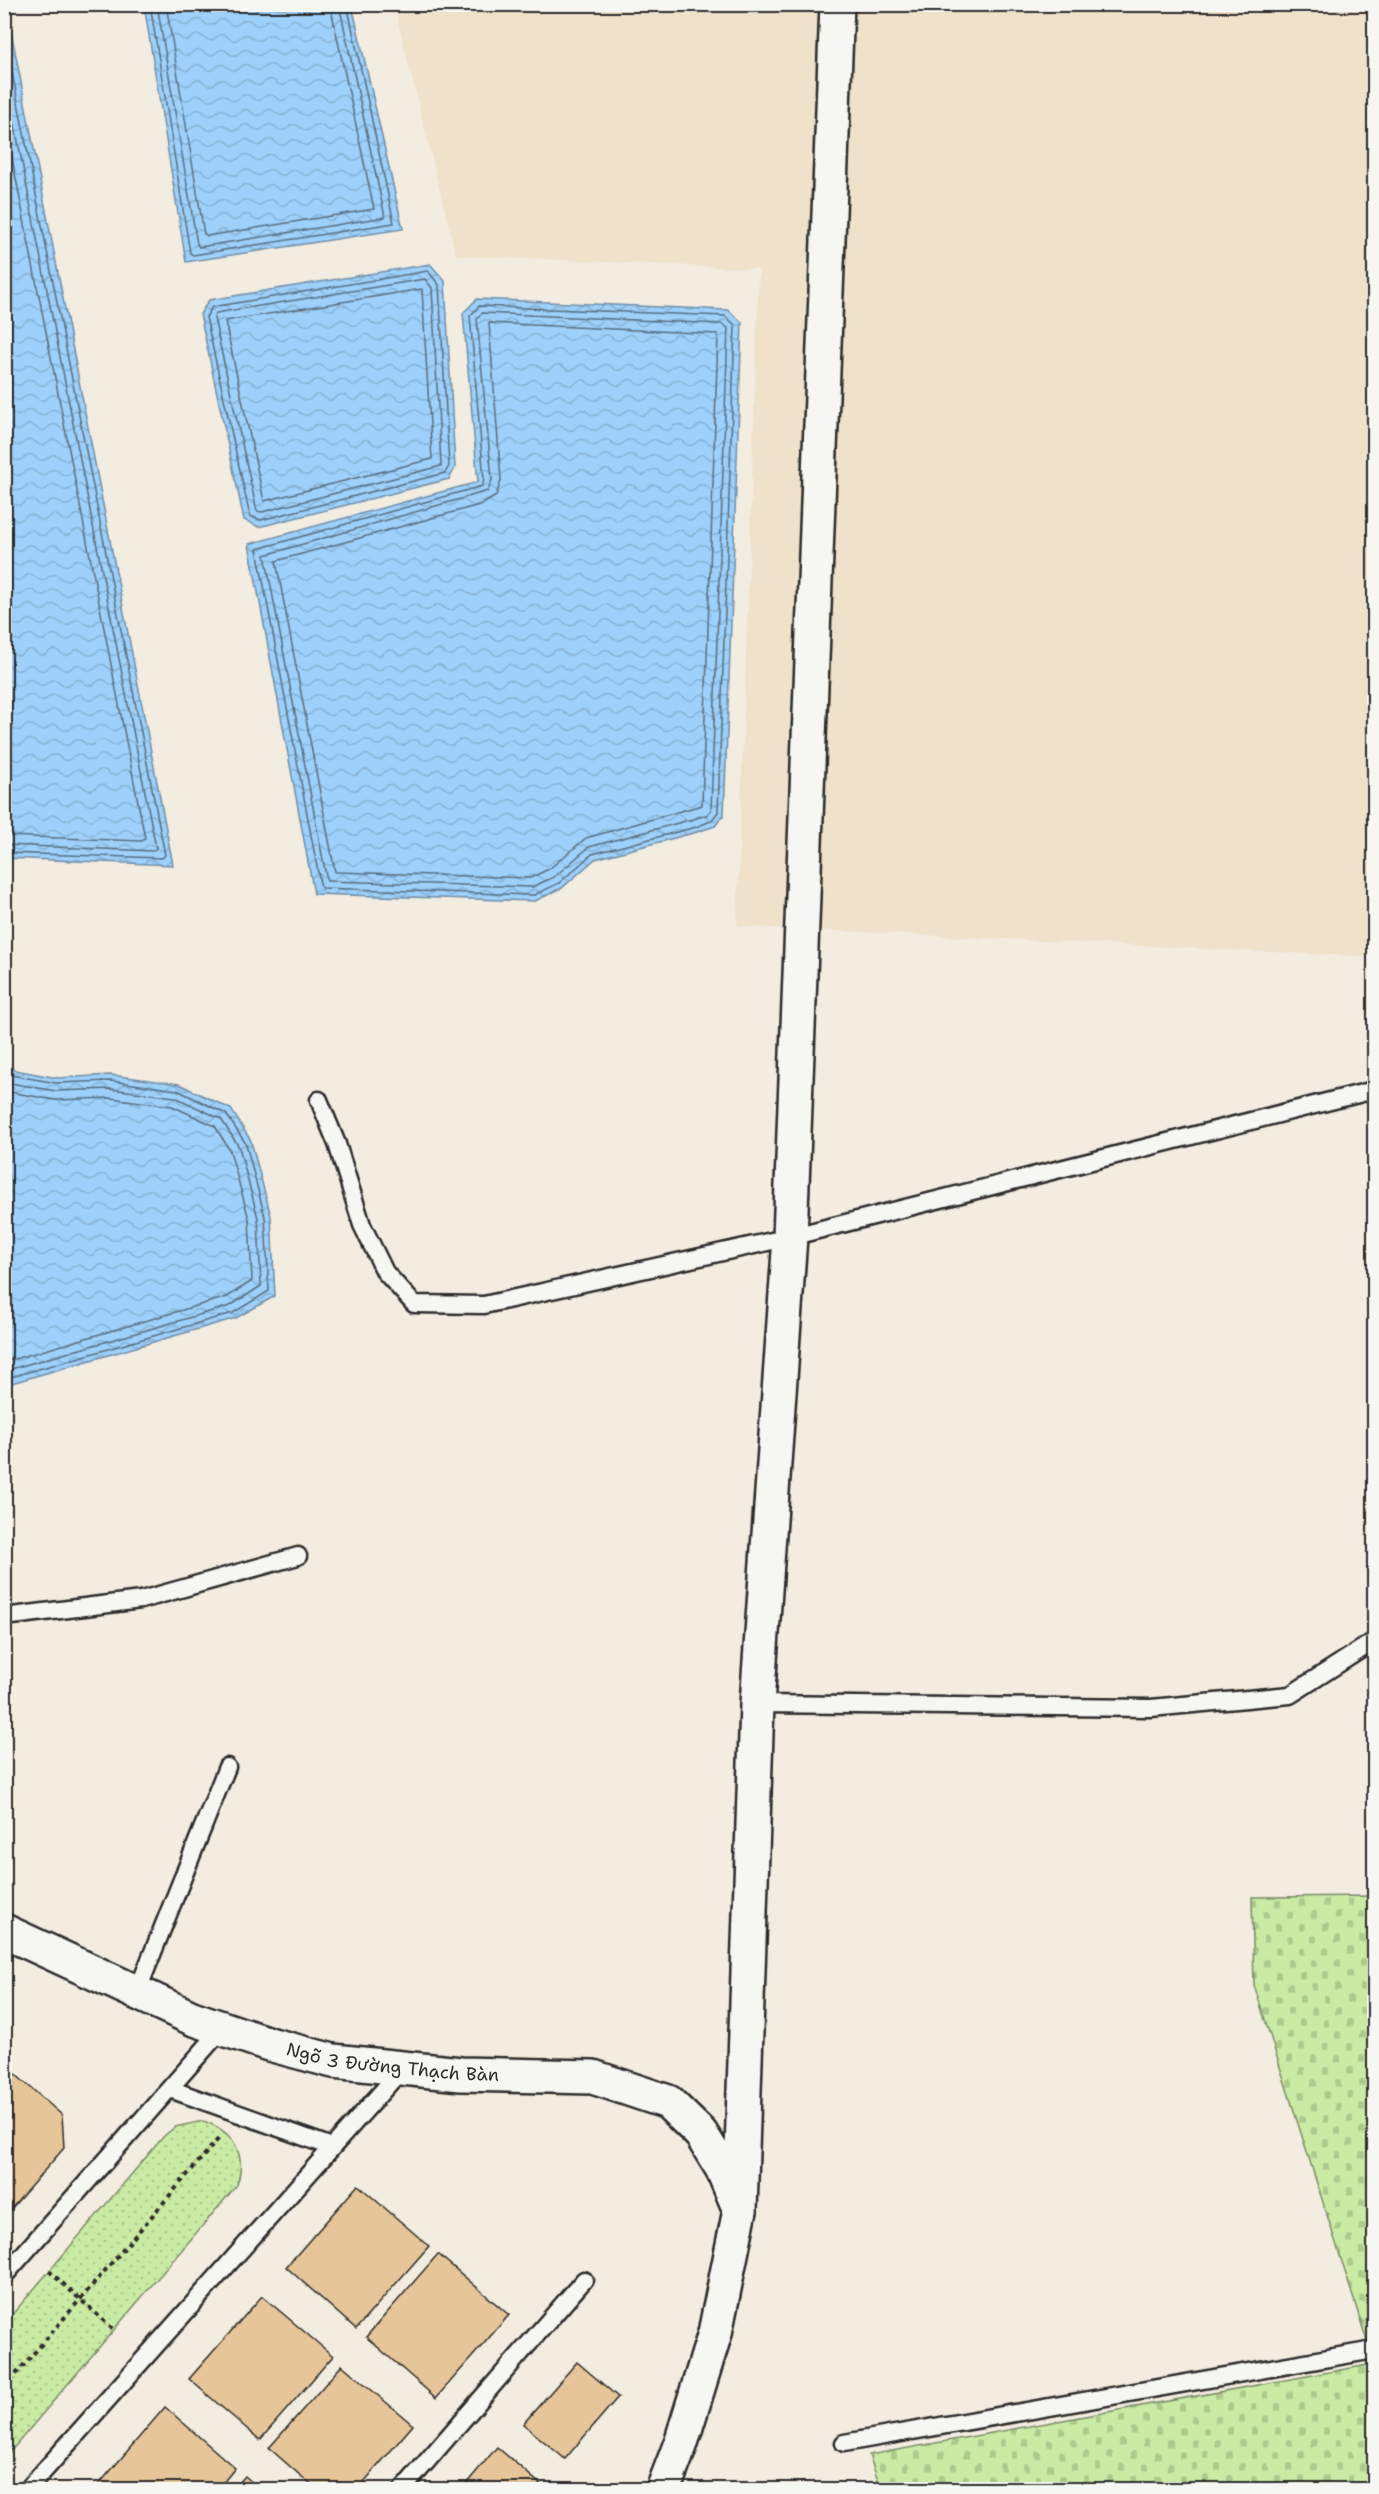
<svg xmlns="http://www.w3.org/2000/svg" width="1379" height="2494" viewBox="0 0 1379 2494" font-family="'Shantell Sans',sans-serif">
<defs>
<pattern id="cemetery-stones" width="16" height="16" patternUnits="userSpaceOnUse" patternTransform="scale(1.5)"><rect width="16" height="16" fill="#c9eba3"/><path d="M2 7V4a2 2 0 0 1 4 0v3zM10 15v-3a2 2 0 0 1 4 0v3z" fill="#adca8c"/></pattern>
<pattern id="park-dots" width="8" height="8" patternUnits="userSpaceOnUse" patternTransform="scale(1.5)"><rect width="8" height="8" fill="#c9eba3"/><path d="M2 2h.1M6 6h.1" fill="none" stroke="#adca8c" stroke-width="1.8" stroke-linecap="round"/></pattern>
<pattern id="water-waves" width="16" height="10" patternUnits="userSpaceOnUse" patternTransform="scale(1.5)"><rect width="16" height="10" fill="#9dd0fa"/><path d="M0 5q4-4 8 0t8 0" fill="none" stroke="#87b3d6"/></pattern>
</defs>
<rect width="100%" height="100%" fill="#f3ece0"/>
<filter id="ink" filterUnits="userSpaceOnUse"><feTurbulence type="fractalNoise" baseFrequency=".0167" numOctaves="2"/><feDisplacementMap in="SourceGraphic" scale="12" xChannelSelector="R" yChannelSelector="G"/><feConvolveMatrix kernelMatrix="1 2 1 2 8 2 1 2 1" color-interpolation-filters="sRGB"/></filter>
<g filter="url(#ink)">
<path fill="#efe1ca" d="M394,5H1374V957L737,926L759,269L456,255Z"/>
<path fill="url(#cemetery-stones)" stroke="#7a8b67" stroke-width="1.5" d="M1374,1896V2363L1254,1985L1252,1897Z
M1374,2364V2489H881L869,2455Z"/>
<path fill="url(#park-dots)" stroke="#7a8b67" stroke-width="1.5" d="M203,2121C234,2131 247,2154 237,2185L5,2458V2323L164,2136L175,2127Z"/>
<path fill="url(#water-waves)" stroke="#6f8ea7" stroke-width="1.5" d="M6,5L173,865L5,858Z
M144,5H352L403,229L186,262Z
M430,264L445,281L455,468L449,479L259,527L244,520L200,314L209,300Z
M477,299L728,310L742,322L724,815L715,826L697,832L595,859L562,888L535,901L314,894L249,544L478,482L463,313Z
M4,1068L58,1078L111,1075L179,1084L231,1109L251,1141L271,1216L275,1296L236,1318L5,1385Z"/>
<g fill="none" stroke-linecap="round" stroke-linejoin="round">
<path stroke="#596d7e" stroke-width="1.5" d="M150,4L190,253L193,255L394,223L347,4
M157,4L197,244L199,247L385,217L339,4
M166,4L204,234L207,236L374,209L330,4
M4,31L165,855L162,858L4,853
M4,70L156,848L153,851L4,845
M4,117L145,838L142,841L4,836
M428,271L439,285L449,466L445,473L261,520L250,516L206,317L212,307Z
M425,279L432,288L441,466L262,512L257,511L214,318L216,313Z
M422,289L432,459L264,501L225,321Z
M479,306L725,316L735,325L718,812L711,821L696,827L592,854L559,883L534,895L321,888L257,549L482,486L484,480L470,316Z
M482,313L722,324L728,328L711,810L707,815L693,819L589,847L554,877L532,887L327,881L265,555L488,491L492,480L477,319Z
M489,323L718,334L702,805L586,838L549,869L530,878L335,872L276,561L483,504L496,496L501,480Z
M4,1074L57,1083L111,1081L177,1090L226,1114L246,1144L265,1217L269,1291L233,1313L4,1379
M4,1082L56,1091L111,1089L175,1097L221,1119L239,1147L258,1218L261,1286L230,1306L4,1371
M4,1091L55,1100L110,1098L172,1106L215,1126L230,1151L249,1219L252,1281L227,1297L4,1362"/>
</g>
<path fill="#e6c698" stroke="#2b2b2b" stroke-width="1.5" d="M7,2067L62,2115L64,2148L4,2217Z
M358,2185L429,2246L356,2329L286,2267Z
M438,2254L509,2315L436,2398L366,2337Z
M262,2296L333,2356L260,2440L189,2379Z
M577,2362L618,2397L565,2459L523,2424Z
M342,2365L413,2425L357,2490H317L269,2448Z
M165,2407L235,2468L217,2490H94Z
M497,2447L547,2490H461Z
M245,2476L261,2490H233Z"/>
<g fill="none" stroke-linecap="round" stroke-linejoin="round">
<g stroke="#2b2b2b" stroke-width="21">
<path id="service" d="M319,1100L337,1144L362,1225L385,1272L414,1304L484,1305L790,1237L1374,1090
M4,1617L141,1600L298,1556
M757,1704L1151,1708L1290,1695L1374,1641
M137,1992L227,1767
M170,2089L332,2147
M4,2276L222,2029
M844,2443L1374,2350
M27,2490L403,2068
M402,2490L584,2280"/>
</g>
<g stroke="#2b2b2b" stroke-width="38">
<g id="minor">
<path id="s1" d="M4,1931L192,2018L269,2044L333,2061L461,2074L593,2077L668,2102L701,2134L722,2168L740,2210"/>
</g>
</g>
<g stroke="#2b2b2b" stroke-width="38">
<path id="tertiary" d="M663,2490L681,2443L715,2333L740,2210L757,1704L790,1237L837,4"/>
</g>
<path stroke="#2b2b2b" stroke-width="4" stroke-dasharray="4.5 4.5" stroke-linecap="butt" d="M49,2271L114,2330
M4,2388L219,2138"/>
<use href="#service" stroke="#f6f6f2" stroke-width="16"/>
<use href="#minor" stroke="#f6f6f2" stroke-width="33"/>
<use href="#tertiary" stroke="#f6f6f2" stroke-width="33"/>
</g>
</g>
<g text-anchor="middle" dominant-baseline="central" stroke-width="5" stroke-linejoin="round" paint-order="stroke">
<g font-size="18" fill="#2b2b2b" stroke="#f6f6f2">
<text stroke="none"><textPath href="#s1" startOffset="414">Ngõ 3 Đường Thạch Bàn</textPath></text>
</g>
</g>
<rect width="1379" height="2494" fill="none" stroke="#f6f6f2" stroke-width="24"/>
<rect x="12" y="12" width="1355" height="2470" fill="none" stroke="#2b2b2b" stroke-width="2" filter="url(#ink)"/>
</svg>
